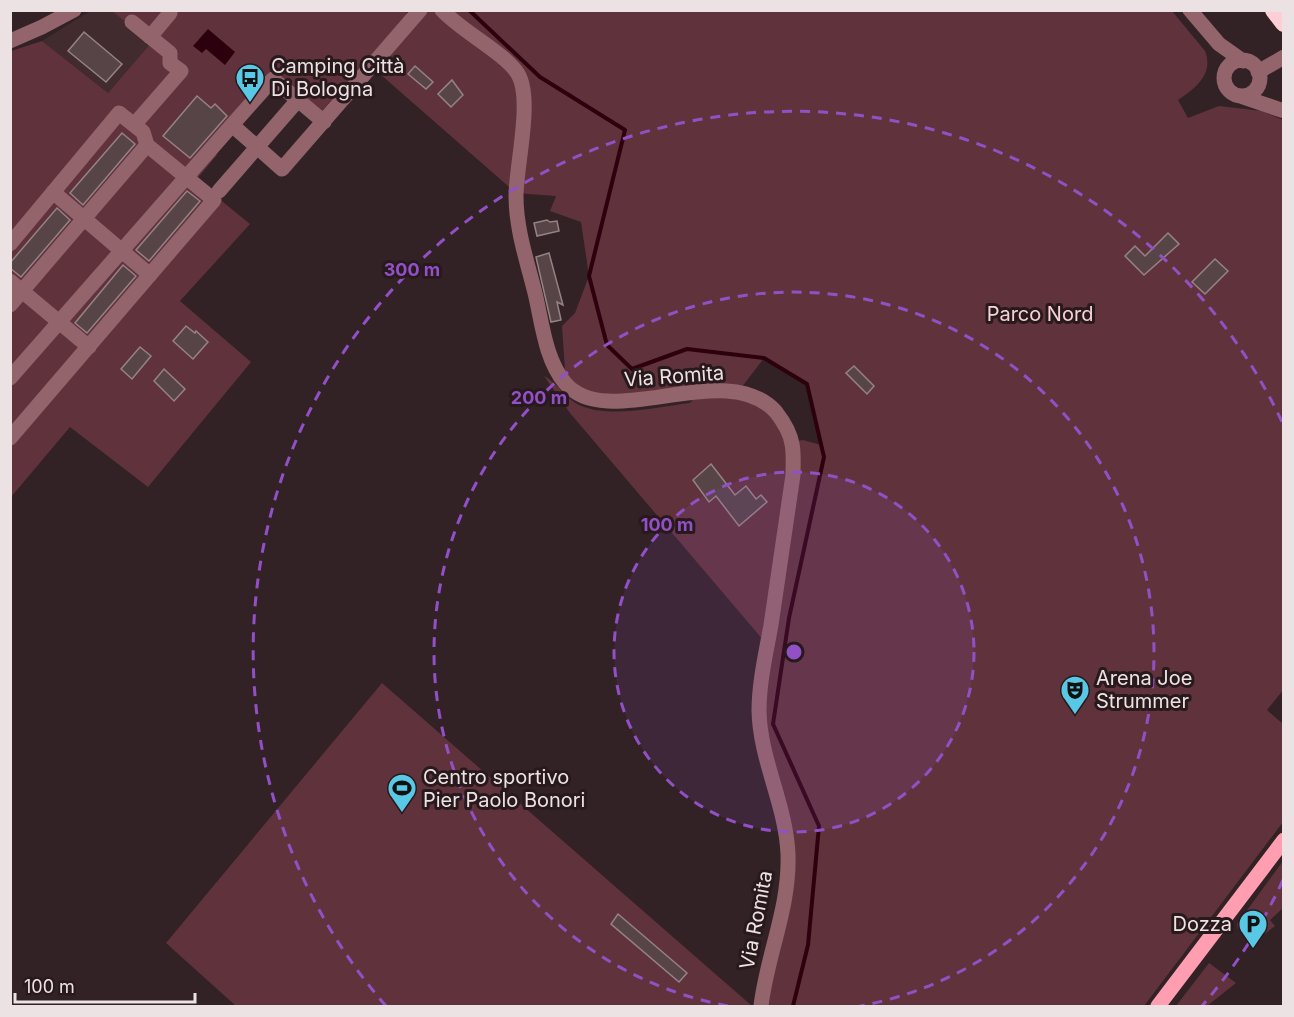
<svg xmlns="http://www.w3.org/2000/svg" width="1294" height="1017" viewBox="0 0 1294 1017" font-family="Inter,sans-serif">
<rect width="100%" height="100%" fill="#322225"/>
<path fill="#412b2f" d="M112,10L151,43L108,93L42,41L90,11Z"/>
<path fill="#60333c" fill-rule="evenodd" d="M112,11H407L406,16L321,112L272,70L205,146L217,155L196,180L250,224L180,301L251,362L148,487L70,427L11,497V51L42,41L108,93L151,43Z
M420,11H1172L1205,51C1214,74 1196,88 1178,100L1188,118L1219,106L1262,111L1283,120L1284,689L1267,710L1283,724V822L1144,1006H761L788,877L764,749V641L570,413L544,376C558,383 566,399 579,405C610,419 657,407 690,403L698,393L611,401L566,385L562,326L575,313L589,276L581,222L550,211L556,196L516,193L372,67ZM764,358L807,384L821,445L803,440L792,442L763,401L738,392Z
M382,683L752,1006H236L166,943Z
M1283,861V908L1270,920L1275,926L1258,939L1251,938L1238,929L1237,924Z
M1209,963L1236,983L1207,1006H1176Z"/>
<path fill="#2d000d" d="M208,29L235,52L225,65L206,49L202,53L193,46Z"/>
<g fill="none" stroke-linecap="round" stroke-linejoin="round">
<path stroke="#2d000d" stroke-width="4" d="M469,10L540,77L625,130L589,276L607,345L632,369L687,349L764,358L807,384L824,457L789,618L773,724L819,826L808,945L793,1006"/>
</g>
<path fill="#564447" stroke="#968285" stroke-width="1.5" d="M84,32L122,64L106,82L68,51Z
M415,66L433,82L426,89L408,74Z
M452,80L463,95L451,107L438,94Z
M197,96L211,108L215,104L227,116L190,158L163,136Z
M122,133L135,144L83,205L70,193Z
M187,191L200,201L149,261L136,250Z
M57,208L70,220L21,277L10,268V263Z
M547,220L550,222L557,221L559,231L537,236L534,223Z
M1168,233L1179,244L1144,275L1125,256L1135,246L1145,256Z
M549,253L563,305L557,302L561,320L551,322L536,257Z
M1215,259L1228,271L1205,294L1192,282Z
M123,265L136,276L87,333L75,323Z
M186,326L195,333L196,331L208,342L193,359L173,341Z
M140,347L151,356L132,379L121,369Z
M854,366L874,386L867,394L846,373Z
M164,369L185,389L174,401L154,381Z
M711,464L735,495L746,486L756,499L761,495L767,502L739,526L716,496L709,502L693,480Z
M618,914L687,973L679,982L611,924Z"/>
<g fill="none" stroke-linecap="round" stroke-linejoin="round">
<path stroke="#93646c" stroke-width="15" d="M442,10C461,31 505,53 518,74C533,99 516,166 516,196C516,229 527,261 535,293C542,322 545,359 565,383C608,434 726,356 776,412C783,421 790,432 792,444C794,454 793,465 793,475C786,525 778,575 771,625C766,653 759,682 759,711C760,760 786,805 788,854C790,907 767,955 761,1006
M1190,10L1219,44L1243,61
M132,22L170,53V63L181,71L134,125
M150,37L170,13
M10,41L42,27L74,10
M1224 78a18 18 0 1 1 36 0a18 18 0 1 1-36 0Z
M1258,72L1284,57
M1240,96L1284,111
M324,122L273,79L232,125L282,169L420,10
M219,191L298,100
M53,192L150,275
M10,244L119,113L143,132L147,145
M10,281L89,347
M10,305L147,145L214,200L10,438
M10,378L232,125"/>
<path stroke="#ff9eb1" stroke-width="15" d="M1158,1006L1284,840"/>
<path stroke="#feced6" stroke-width="18" d="M1274,10L1284,23"/>
</g>
<circle cx="794" cy="652" r="180" fill="#9250c6" fill-opacity=".12"/>
<g fill="none" stroke="#9250c6" stroke-width="3" stroke-dasharray="10 8">
<circle cx="794" cy="652" r="180"/>
<path d="M728 1006A360 360 0 1 1 860 1006"/>
<path d="M1283 880A540 540 0 0 1 1202 1006M386 1006A540 540 0 1 1 1283 424"/>
</g>
<defs>
<g id="bus-pin" transform="scale(1.5)"><path d="M0 17L-7.5 6A9.5 9.5 0 1 1 7.5 6Z" fill="#59c8e5" stroke="#28191c"/><path d="M-5-6H5V4H4V6H2V4H-2V6H-4V4H-5ZM-3.5-4V0h7V-4ZM-3.5 1.2v1.5H-2V1.2ZM2 1.2v1.5H3.5V1.2Z" fill="#111"/></g>
<g id="theatre-pin" transform="scale(1.5)"><path d="M0 17L-7.5 6A9.5 9.5 0 1 1 7.5 6Z" fill="#59c8e5" stroke="#28191c"/><path d="M-5-5.5Q0-4 5-5.5V0Q5 5 0 6Q-5 5-5 0ZM-3.3-2.5H-1v1.5H-3.3ZM1-2.5H3.3v1.5H1ZM-2.8 1Q0 5.5 2.8 1Z" fill="#111"/></g>
<g id="stadium-pin" transform="scale(1.5)"><path d="M0 17L-7.5 6A9.5 9.5 0 1 1 7.5 6Z" fill="#59c8e5" stroke="#28191c"/><path d="M0-5a6.5 5 0 1 0 0 10a6.5 5 0 1 0 0-10ZM-3.5-1.8h7v3.6h-7Z" fill="#111"/></g>
<g id="parking-pin" transform="scale(1.5)"><path d="M0 17L-7.5 6A9.5 9.5 0 1 1 7.5 6Z" fill="#59c8e5" stroke="#28191c"/><path d="M-3.5-5.5H1a3.5 3.5 0 0 1 0 7H-1V5.5H-3.5ZM-1-3.4V-.6H.8a1.4 1.4 0 0 0 0-2.8Z" fill="#111"/></g>
</defs>
<g fill-rule="evenodd">
<use href="#bus-pin" x="250" y="78"/>
<use href="#theatre-pin" x="1075" y="690"/>
<use href="#stadium-pin" x="402" y="788"/>
<use href="#parking-pin" x="1253" y="924"/>
</g>
<g text-anchor="middle" dominant-baseline="central" stroke-width="6" stroke-linejoin="round" paint-order="stroke">
<g font-size="20" fill="#ede2e3" stroke="#28191c" text-anchor="start">
<text x="271" y="66">Camping Città<tspan x="271" dy="23">Di Bologna</tspan></text>
<text x="1096" y="678">Arena Joe<tspan x="1096" dy="23">Strummer</tspan></text>
<text x="423" y="777">Centro sportivo<tspan x="423" dy="23">Pier Paolo Bonori</tspan></text>
<text x="1232" y="924" text-anchor="end">Dozza</text>
</g>
<g font-size="20" fill="#f6d1d6" stroke="#28191c">
<text x="1040" y="314">Parco Nord</text>
</g>
<g font-size="20" fill="#ede2e3" stroke="#28191c">
<text transform="translate(674 376) rotate(-4)">Via Romita</text>
<text transform="translate(756 920) rotate(-79)">Via Romita</text>
</g>
</g>
<circle cx="794" cy="652" r="9" fill="#9250c6" stroke="#28191c" stroke-width="3"/>
<g font-size="18" text-anchor="middle" font-weight="bold" fill="#9250c6" stroke="#28191c" stroke-width="6" stroke-linejoin="round" paint-order="stroke">
<text x="412" y="276">300 m</text>
<text x="539" y="404">200 m</text>
<text x="667" y="531">100 m</text>
</g>
<rect width="1294" height="1017" fill="none" stroke="#ede2e3" stroke-width="24"/>
<path d="M15 993v9h180v-9" fill="none" stroke="#ede2e3" stroke-width="3"/>
<text x="24" y="993" font-size="18" fill="#ede2e3" stroke="#28191c" stroke-width="4.5" paint-order="stroke">100 m</text>
</svg>
